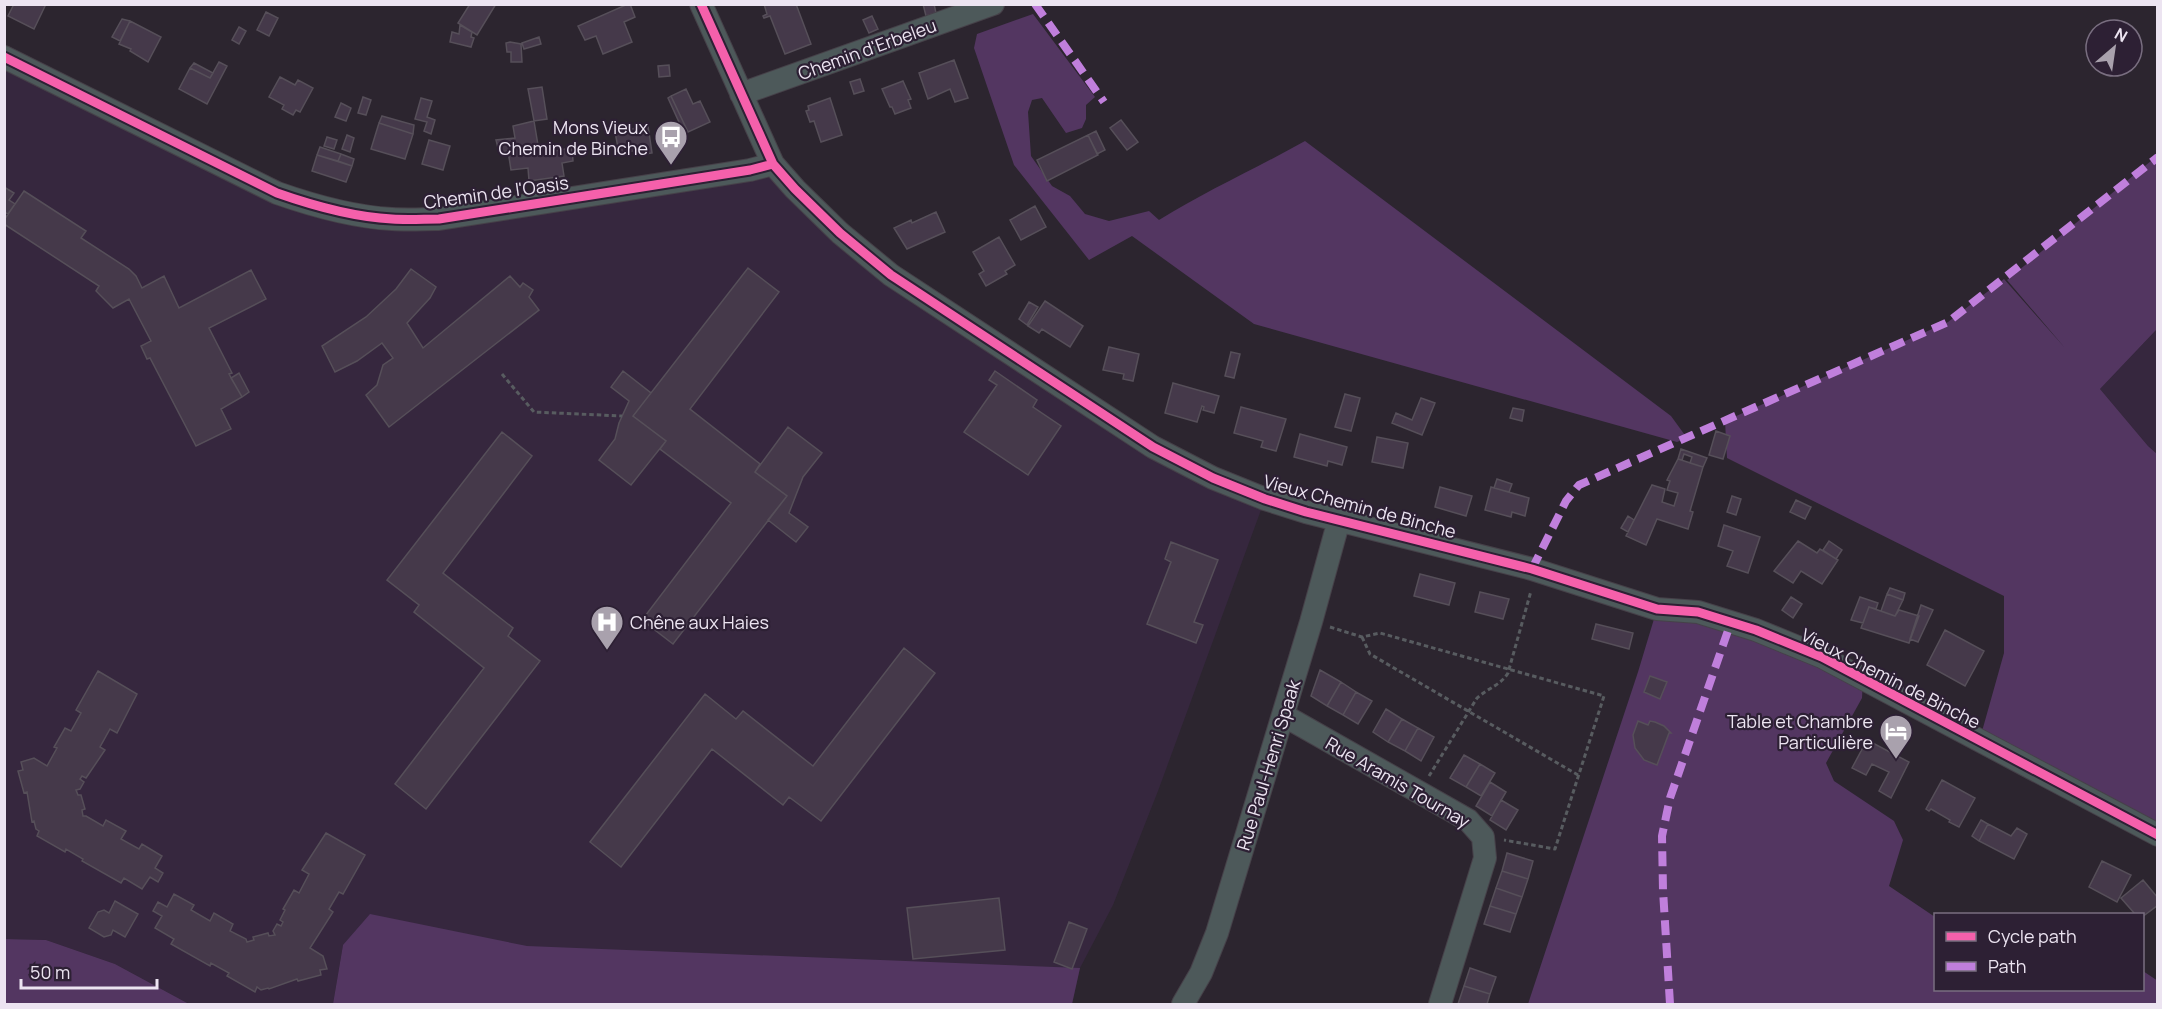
<svg xmlns="http://www.w3.org/2000/svg" width="2162" height="1009" viewBox="0 0 2162 1009" font-family="Manrope,sans-serif">
<rect width="100%" height="100%" fill="#2c252f"/>
<path fill="#36273e" d="M4,57L224,168L391,219L773,164L840,233L1115,423L1265,499L1158,791L1113,905L1080,968L1072,1004L343,945L333,1004H189L115,964L46,940L5,939Z
M2157,329V454L2148,446L2100,389Z"/>
<path fill="#533661" d="M1033,14L1095,97L1086,105V119L1082,128L1066,133L1042,98L1032,100L1028,112L1031,156L1052,186L1070,196L1085,214L1109,221L1149,211L1159,220C1206,191 1257,168 1305,141L1671,416L1687,438L1677,442L1254,324L1132,236L1089,260L1014,165L974,48L977,34Z
M2157,156V329L2100,389L2148,446L2157,454V835L1979,742L2004,653V596L1727,458L1725,421L1948,322L2004,279L2065,348L2007,280Z
M1657,609L1698,612L1863,679L1862,698L1826,763L1834,781L1894,821L1903,840L1889,886L1935,917L1936,990H2142L2143,971L2158,981L2157,1004H1528L1638,672Z
M370,914L527,946L1080,968L1072,1004H333L343,945Z
M5,939L46,940L115,964L189,1004H5Z"/>
<path fill="#45394a" stroke="#564f59" stroke-width="1.5" d="M14,4H46L34,29L8,16Z
M470,4H496L477,35L458,23Z
M628,4H630L635,17L624,22L632,42L603,54L596,36L585,40L578,26Z
M764,4H796L811,44L785,54L770,16L764,18L763,16L767,14Z
M923,4H934L936,13L926,16Z
M266,12L278,18L269,36L257,30Z
M872,16L878,29L869,33L863,20Z
M122,19L130,21L120,41L112,37Z
M130,21L161,37L148,62L130,51L131,49L119,44Z
M460,25L472,32L471,37L474,38L471,47L450,42L452,32L459,34Z
M239,27L246,31L239,44L232,40Z
M539,37L541,44L524,49L522,43Z
M510,42L521,44L522,62H511V52H507L506,43Z
M954,60L968,98L955,102L950,89L928,99L919,73Z
M219,62L227,66L207,104L179,89L190,68L210,78Z
M194,63L213,73L210,78L190,68Z
M669,65L670,76L659,77L658,66Z
M280,77L295,85L298,80L313,88L300,112L296,110L293,115L282,109L284,105L269,97Z
M860,79L864,91L854,94L850,82Z
M903,81L911,99L908,100L911,108L895,114L892,107H890L882,89Z
M542,87L547,119L534,121L528,89Z
M686,89L693,104L700,101L710,122L688,132L671,96Z
M671,96L688,132L684,133L668,98Z
M363,97L371,100L366,115L358,113Z
M421,98L432,101L427,117L435,120L431,134L424,131L427,122L415,119Z
M830,98L842,135L821,142L814,121L810,122L806,111L809,110L808,106Z
M341,103L351,108L346,121L335,117Z
M382,116L414,125L413,134L379,123Z
M1121,120L1138,142L1127,150L1110,128Z
M534,121L539,151H543V153L572,148L573,161L562,163L564,176L529,181L528,168L511,170L508,151L499,152L496,140L515,138L513,126Z
M379,123L413,134L405,159L371,149Z
M648,126L652,153L640,155L639,150L619,153L615,132Z
M1096,131L1105,150L1097,154L1088,135Z
M347,135L354,138L350,152L342,149Z
M1088,135L1098,155L1047,181L1037,160Z
M327,137L337,140L334,149L324,146Z
M429,140L450,146L443,170L422,164Z
M320,147L341,154L338,161L317,155Z
M341,154L354,159L352,166L338,161Z
M317,155L352,166L346,182L312,171Z
M4,187L14,193L9,200L15,204L8,214L4,212Z
M24,191L86,231L81,238L129,269L136,276L142,288L164,276L179,308L251,270L266,299L209,328L232,373L229,374L242,397L221,409L231,429L196,446L150,358L147,359L141,346L151,341L129,299L113,308L96,291L99,286L4,224V220Z
M1035,206L1046,227L1021,240L1010,220Z
M936,212L945,232L907,249L894,228L911,220L912,223Z
M999,237L1015,265L1005,271L1007,274L986,286L979,274L984,271L973,252Z
M748,268L779,292L690,409L760,464L755,472L787,496L673,644L642,620L731,503L660,449L666,441L633,416Z
M411,269L436,287L430,298L407,323L423,348L510,276L520,287L523,283L533,290L529,297L539,310L389,427L366,395L377,385L383,365L393,358L382,343L357,361L335,372L322,346L366,317L396,289Z
M1045,301L1083,326L1070,347L1042,329L1039,333L1028,326Z
M1029,302L1038,307L1027,325L1019,319Z
M1109,347L1139,354L1133,381L1123,379L1124,374L1103,370Z
M1231,352L1240,354L1234,378L1225,376Z
M623,371L651,393L633,416L666,441L631,485L599,460L615,439L619,423L629,401L611,387Z
M995,371L1037,400L1033,407L1061,426L1028,475L964,432L997,385L989,380Z
M239,373L249,392L242,397L231,378Z
M1173,383L1219,396L1214,413L1203,410L1204,407L1202,406L1197,422L1165,413Z
M1345,394L1360,398L1351,431L1335,427Z
M1421,398L1435,403L1422,435L1392,423L1396,413L1412,420Z
M1241,407L1286,419L1276,451L1261,447L1263,441L1234,433Z
M1513,408L1524,410L1522,421L1510,418Z
M788,427L822,453L803,477L789,513L808,527L796,542L768,520L787,496L755,472Z
M1716,431L1730,436L1723,459L1709,455Z
M502,432L532,456L443,573L513,628L508,636L540,661L426,809L395,784L484,668L414,612L419,605L387,580Z
M1300,434L1347,447L1342,465L1328,461L1327,466L1294,457Z
M1377,437L1408,443L1403,468L1372,462Z
M1681,449L1707,458L1703,467L1690,463L1692,457L1684,454L1682,460L1678,459Z
M1678,459L1703,467L1690,511L1693,512L1688,529L1657,519L1646,545L1626,536L1652,485L1665,489L1662,502L1674,506L1678,493L1667,490L1670,481L1667,480Z
M1497,479L1512,484L1509,492L1494,488Z
M1440,487L1472,496L1466,516L1435,507Z
M1491,487L1529,498L1525,516L1512,512L1511,517L1485,510Z
M1732,496L1741,499L1736,515L1727,512Z
M1796,500L1811,507L1805,519L1790,512Z
M1628,516L1634,520L1628,532L1621,528Z
M1724,525L1760,537L1748,573L1727,566L1733,551L1718,546Z
M1798,541L1817,553L1820,549L1838,560L1822,584L1801,571L1793,583L1774,571Z
M1829,541L1842,550L1836,559L1823,550Z
M1171,542L1218,560L1194,622L1203,625L1196,643L1147,624L1171,562L1165,559Z
M1420,574L1455,583L1449,605L1414,596Z
M1890,588L1905,593L1903,600L1887,594Z
M1480,592L1509,599L1503,619L1475,612Z
M1887,594L1903,600L1895,616L1881,611Z
M1791,597L1802,604L1793,618L1782,610Z
M1860,597L1878,603L1876,609L1869,607L1863,623L1851,620Z
M1921,605L1933,610L1918,642L1910,639Z
M1869,607L1895,616L1899,610L1919,616L1909,643L1861,628Z
M1596,624L1633,633L1629,649L1592,639Z
M1945,630L1984,651L1965,686L1927,665Z
M904,648L935,673L821,821L789,797L783,805L712,749L621,867L590,842L705,694L736,719L743,711L813,766Z
M1320,670L1341,682L1327,706L1311,696Z
M98,671L137,694L117,733L110,729L100,747L105,750L86,778L82,776L80,779L84,782L80,789L76,790L78,795H81L85,809L82,810L83,816H86L103,826L106,820L126,831L121,839L139,849L142,844L162,856L155,868L163,873L158,882L150,877L142,889L124,878L121,883L82,861L83,859L66,849L65,852L37,836L39,831L36,829L34,821L32,822L27,792L24,793L18,771L23,770L21,762L34,758L47,766L57,748L54,747L65,728L71,731L81,713L76,710Z
M1650,676L1667,682L1660,699L1644,692Z
M1341,682L1356,692L1343,715L1327,706Z
M1356,692L1372,701L1358,724L1343,715Z
M1386,709L1402,719L1388,742L1373,732Z
M1402,719L1418,728L1405,751L1388,742Z
M1638,721L1648,725L1650,721L1655,722L1664,726L1671,733H1669L1657,765L1644,760L1635,748L1633,735Z
M1418,728L1434,737L1421,761L1405,751Z
M1867,740L1909,762L1891,798L1879,791L1889,772L1872,764L1866,775L1852,768Z
M1464,755L1480,764L1466,787L1450,778Z
M1480,764L1495,773L1481,796L1466,787Z
M1942,780L1975,798L1959,827L1949,822L1950,820L1931,809L1929,811L1926,809Z
M1490,782L1506,792L1492,816L1476,806Z
M1501,800L1518,810L1506,830L1490,820Z
M1981,820L1988,824L1979,841L1972,836Z
M1988,824L2011,836L2017,828L2027,834L2014,859L1979,841Z
M326,833L365,855L343,894L339,892L329,909L333,912L310,948L323,956L327,969L320,970L321,975L298,981L297,979L269,989L268,988L261,990L257,987L255,992L227,976L229,973L211,963L210,966L171,944L174,939L155,928L162,916L153,911L158,902L167,907L174,894L194,905L191,910L210,921L214,913L233,924L230,931L246,939L247,942L254,940L253,937L268,933L269,936L275,935L273,931L277,924L281,926L283,922L280,920L285,910L283,909L294,890L299,893L309,874L302,870Z
M1507,853L1533,861L1528,879L1502,871Z
M2102,861L2131,875L2117,902L2089,887Z
M1502,871L1528,879L1522,897L1496,888Z
M2143,880L2158,898V905L2142,917V914H2135L2121,898Z
M1496,888L1522,897L1516,914L1490,906Z
M999,898L1005,950L913,959L907,908Z
M115,901L138,914L125,937L113,930L111,935L104,937L89,928L98,912L104,910L109,913Z
M1490,906L1516,914L1510,932L1484,924Z
M1069,922L1087,929L1072,969L1054,962Z
M1470,968L1496,977L1490,994L1464,986Z
M1464,986L1490,994L1487,1004H1458Z"/>
<g fill="none" stroke-linecap="round" stroke-linejoin="round">
<g stroke="#464149" stroke-width="24">
<path id="minor" d="M701,4L773,164L795,189L840,233L891,275L1153,447L1213,478L1265,499L1306,512L1532,569L1657,609L1698,612L1756,630L1822,657L2158,835
M4,57L277,193C314,206 352,217 392,219C408,220 424,219 439,219L750,170L773,164
M741,94L993,4
M1283,715L1468,820L1483,837L1485,858L1440,1004
M1183,1004L1201,973L1217,933L1311,622L1339,520"/>
</g>
<path stroke="#585c60" stroke-width="3" stroke-dasharray="4.5 3" stroke-linecap="butt" d="M502,374L534,412L622,416
M1330,627L1362,637L1380,633L1604,696L1555,849L1504,840
M1362,637L1370,654L1578,775
M1429,776L1477,698C1488,688 1501,685 1508,673L1531,591"/>
<use href="#minor" stroke="#4d595a" stroke-width="22"/>
<path stroke="#c07fdc" stroke-width="8" stroke-dasharray="15 8" stroke-linecap="butt" d="M1035,4L1104,102
M1532,569L1566,501L1579,485L1948,322L2158,157
M1670,1004L1663,890L1662,836L1670,798L1731,622"/>
<g stroke="#2d2034" stroke-width="13">
<path id="cycleway" d="M701,4L773,164L795,189L840,233L891,275L1153,447L1213,478L1265,499L1306,512L1532,569L1657,609L1698,612L1756,630L1822,657L2158,835
M4,57L277,193C314,206 352,217 392,219C408,220 424,219 439,219L750,170L773,164"/>
</g>
<use href="#cycleway" stroke="#f560ab" stroke-width="9"/>
</g>
<defs>
<g id="bus-pin" transform="scale(1.725)"><path d="M0 17L-7.5 6A9.5 9.5 0 1 1 7.5 6Z" fill="#a9a1ad" stroke="#2d2034"/><path d="M-5-6H5V4H4V6H2V4H-2V6H-4V4H-5ZM-3.5-4V0h7V-4ZM-3.5 1.2v1.5H-2V1.2ZM2 1.2v1.5H3.5V1.2Z" fill="#fff"/></g>
<g id="hospital-pin" transform="scale(1.725)"><path d="M0 17L-7.5 6A9.5 9.5 0 1 1 7.5 6Z" fill="#a9a1ad" stroke="#2d2034"/><path d="M-5-5h3v3.5h4V-5h3V5h-3V1.5h-4V5h-3Z" fill="#fff"/></g>
<g id="hotel-pin" transform="scale(1.725)"><path d="M0 17L-7.5 6A9.5 9.5 0 1 1 7.5 6Z" fill="#a9a1ad" stroke="#2d2034"/><path d="M-6-4.5h1.5V1H6V5H4.5V3h-9V5H-6ZM-4 0a1.8 1.8 0 1 1 3.6 0ZM.5 0V-2.5h3Q6-2.5 6 0Z" fill="#fff"/></g>
</defs>
<g fill-rule="evenodd">
<use href="#bus-pin" x="671" y="137"/>
<use href="#hospital-pin" x="607" y="622"/>
<use href="#hotel-pin" x="1896" y="731"/>
</g>
<g text-anchor="middle" dominant-baseline="central" stroke-width="4.5" stroke-linejoin="round" paint-order="stroke">
<g font-size="18" fill="#ece4f1" stroke="#2d2034">
<text transform="translate(867 49) rotate(-20)">Chemin d'Erbeleu</text>
<text transform="translate(496 192) rotate(-8)">Chemin de l'Oasis</text>
<text transform="translate(1360 506) rotate(15)">Vieux Chemin de Binche</text>
<text transform="translate(1891 678) rotate(27)">Vieux Chemin de Binche</text>
<text transform="translate(1268 765) rotate(-73)">Rue Paul-Henri Spaak</text>
<text transform="translate(1398 782) rotate(30)">Rue Aramis Tournay</text>
</g>
<g font-size="18" fill="#ece4f1" stroke="#2d2034" text-anchor="end">
<text x="648" y="127">Mons Vieux<tspan x="648" dy="21">Chemin de Binche</tspan></text>
<text x="630" y="622" text-anchor="start">Chêne aux Haies</text>
<text x="1873" y="721">Table et Chambre<tspan x="1873" dy="21">Particulière</tspan></text>
</g>
</g>
<rect width="2162" height="1009" fill="none" stroke="#ece4f1" stroke-width="12"/>
<rect x="1934" y="913" width="210" height="78" fill="#2d2034" stroke="#796e80" stroke-width="1.5"/>
<rect x="1946" y="932" width="30" height="9" fill="#f560ab" stroke="#796e80" stroke-width="1.5"/>
<text x="1988" y="943" font-size="18" fill="#ece4f1">Cycle path</text>
<rect x="1946" y="962" width="30" height="9" fill="#c07fdc" stroke="#796e80" stroke-width="1.5"/>
<text x="1988" y="973" font-size="18" fill="#ece4f1">Path</text>
<g transform="translate(2114 48) rotate(29)"><circle r="28" fill="#2d2034" stroke="#796e80" stroke-width="1.5"/>
<path d="M0-4.5L10 22L0 15L-10 22Z" fill="#a9a1ad"/>
<text y="-9" font-size="16" font-weight="bold" text-anchor="middle" fill="#ece4f1">N</text>
</g>
<path d="M21 979v9h136v-9" fill="none" stroke="#ece4f1" stroke-width="3"/>
<text x="30" y="979" font-size="18" fill="#ece4f1" stroke="#2d2034" stroke-width="4.5" paint-order="stroke">50 m</text>
</svg>
